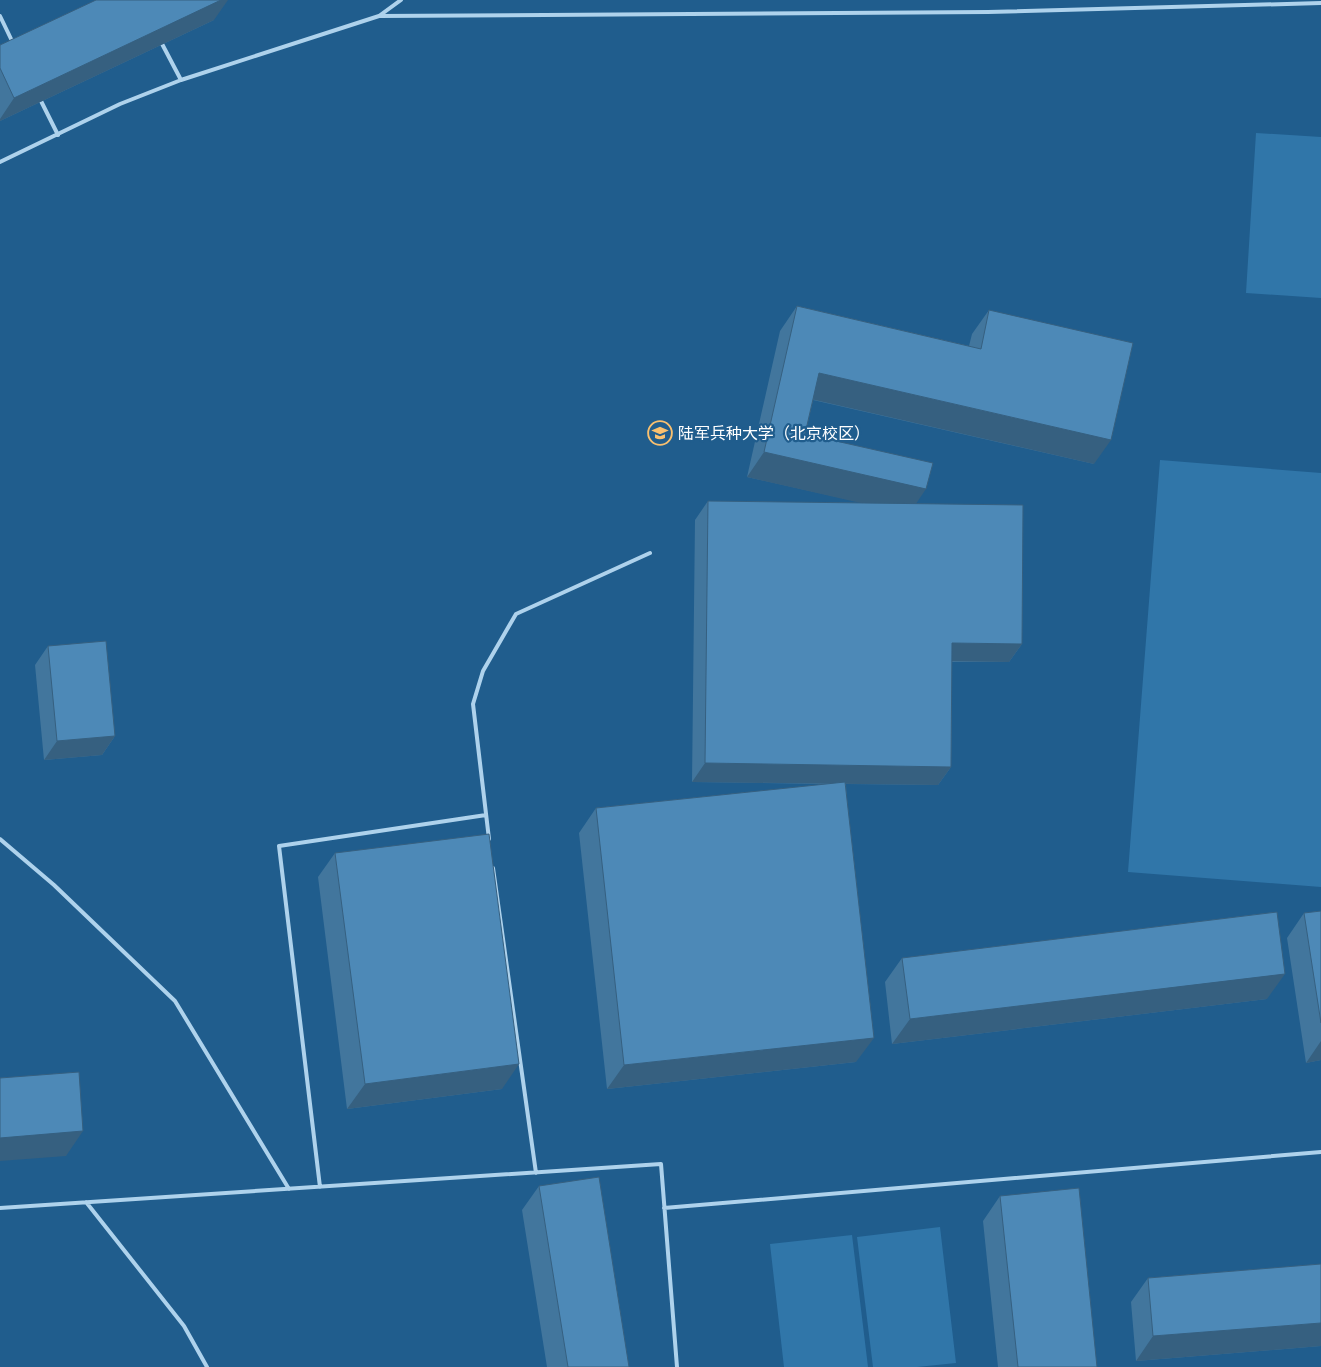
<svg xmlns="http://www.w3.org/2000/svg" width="1321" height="1367" viewBox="0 0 1321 1367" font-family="Quicksand,'Noto Sans SC',sans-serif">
<rect width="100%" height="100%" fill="#205d8d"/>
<path fill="#3076a9" d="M1256,133L1321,137V298L1246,293Z
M1160,460L1321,473V887L1128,872Z
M940,1227L956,1363L917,1367H873L857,1237Z
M852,1235L868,1367H784L770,1244Z"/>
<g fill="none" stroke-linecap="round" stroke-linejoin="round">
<path stroke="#aed2ec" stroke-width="4" d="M0,16L13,43
M379,16L401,0
M160,40L181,80
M40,99L58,135
M0,162L120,104L181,80L379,16L988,12L1321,3
M0,839L54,885L175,1001L289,1189
M489,839L473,704L483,671L516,614L650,553
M493,868L536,1173
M320,1187L279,846L486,815
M86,1202L184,1326L207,1367
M0,1208L661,1164L677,1367
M664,1208L1321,1152"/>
</g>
<path fill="#42769d" d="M214,20L0,121V45Z
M797,306L969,346L972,334L989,310L1094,464L813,400L805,434L916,504L1022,644L1009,662H952L951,767L938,785L846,784L856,1062L607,1089L579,833L596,808L827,784L692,782L695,520L708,501L864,503L747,477L780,331Z
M48,646L115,736L102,755L44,760L35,665Z
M335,853L502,1089L347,1109L318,877Z
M1321,911V1060L1306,1063L1287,938L1304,913Z
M902,958L1267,999L892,1044L885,982Z
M539,1186L629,1367H547L522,1210Z
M1000,1196L1097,1367H998L983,1221Z
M1321,1264V1346L1136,1361L1131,1302L1148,1278Z"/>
<path fill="#366080" d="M221,0H228L214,20L0,121V119L14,98Z
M819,373L1111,440L1094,464L802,397Z
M764,452L926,489L909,514L747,477Z
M952,643L1022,644L1009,662L939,661Z
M115,736L102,755L44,760L57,741Z
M705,763L951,767L938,785L692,782Z
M1285,974L1267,999L892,1044L910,1019Z
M874,1038L856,1062L607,1089L624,1065Z
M1321,1041V1060L1306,1063Z
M519,1064L502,1089L347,1109L365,1084Z
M83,1131L66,1156L0,1161V1138Z
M1321,1323V1346L1136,1361L1153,1336Z"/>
<path fill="#4d89b7" stroke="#366080" d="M96,0H221L14,98L0,68V45Z
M797,306L981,349L989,310L1133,343L1111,440L819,373L805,434L933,463L926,489L764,452Z
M708,501L1023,505L1022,644L952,643L951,767L705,763Z
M106,641L115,736L57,741L48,646Z
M845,782L874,1038L624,1065L596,808Z
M489,834L519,1064L365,1084L335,853Z
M1321,911V1023L1304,913Z
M1277,912L1285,974L910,1019L902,958Z
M79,1072L83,1131L0,1138V1078Z
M599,1177L629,1367H568L539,1186Z
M1079,1188L1097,1367H1018L1000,1196Z
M1321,1264V1323L1153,1336L1148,1278Z"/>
<defs>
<g id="university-ring" transform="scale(1.25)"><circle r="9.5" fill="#205d8d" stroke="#f9c06f" stroke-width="1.5"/><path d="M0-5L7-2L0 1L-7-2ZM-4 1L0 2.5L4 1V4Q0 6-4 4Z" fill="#f9c06f"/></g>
</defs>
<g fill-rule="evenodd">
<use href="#university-ring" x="660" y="433"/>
</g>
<g text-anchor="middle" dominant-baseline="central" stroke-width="4.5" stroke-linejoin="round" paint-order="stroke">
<g font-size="16" fill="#fff" stroke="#205d8d" text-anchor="start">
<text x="678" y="433">陆军兵种大学（北京校区）</text>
</g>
</g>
</svg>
